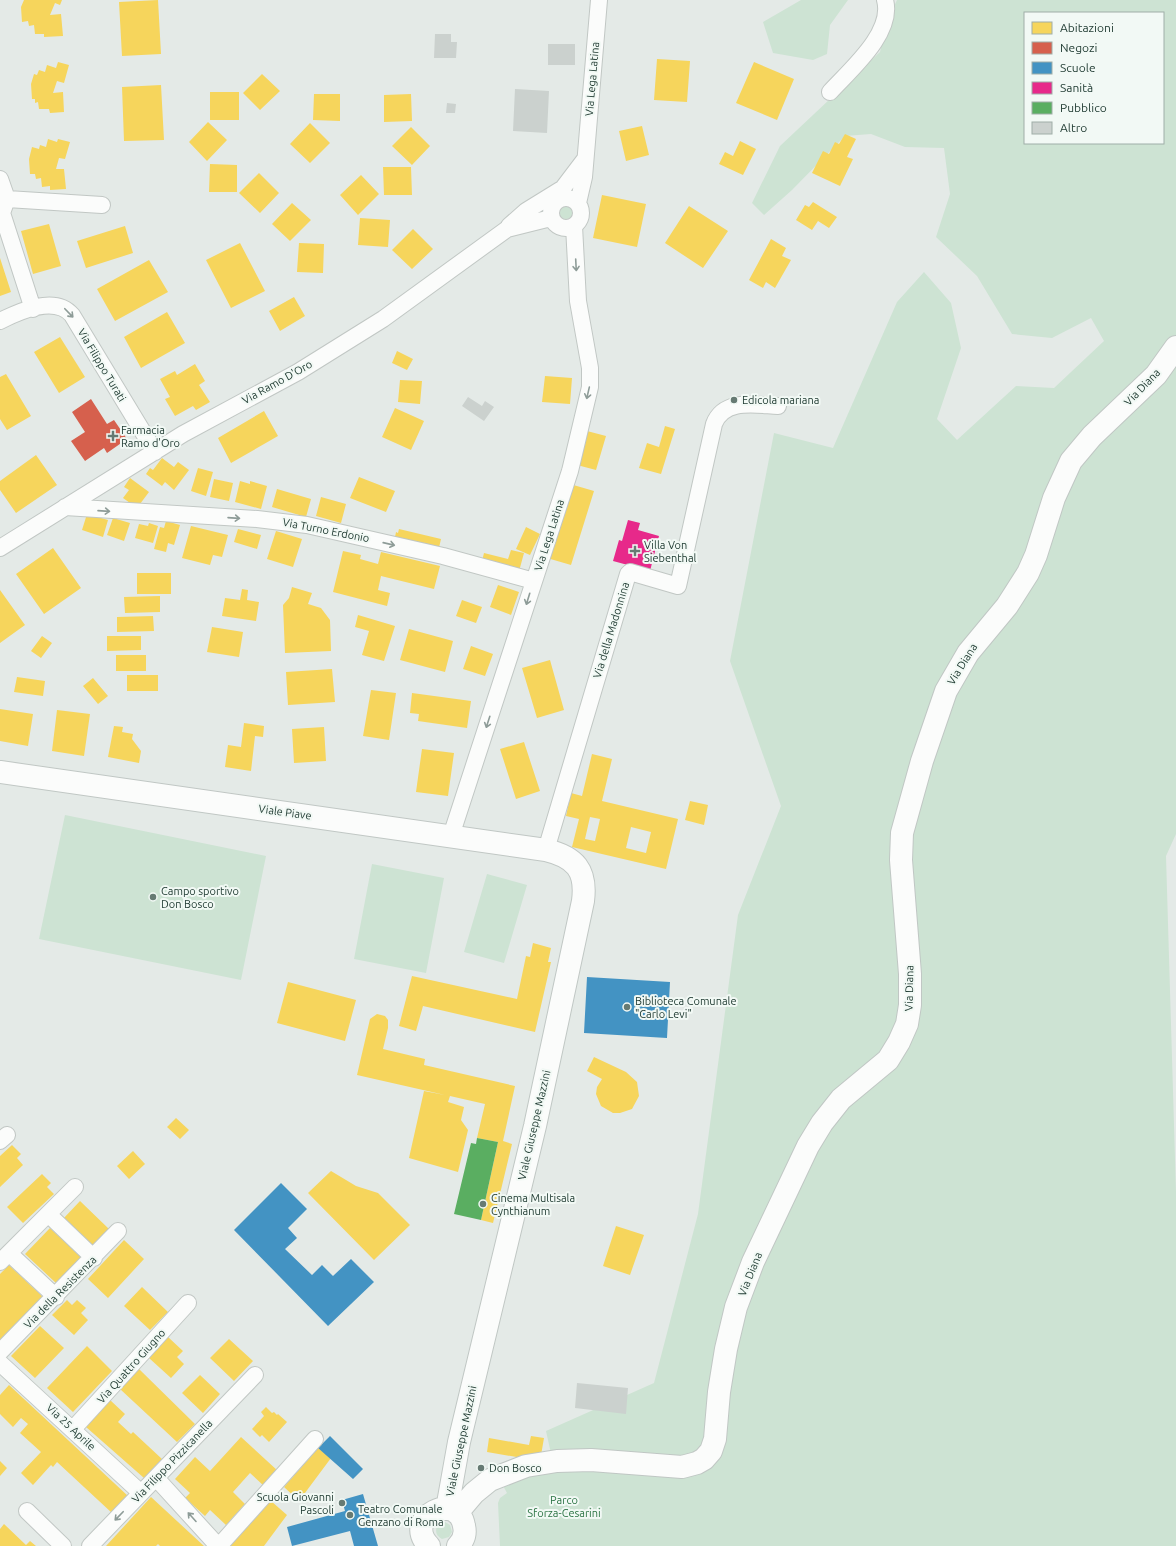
<svg xmlns="http://www.w3.org/2000/svg" width="1176" height="1546" viewBox="0 0 1176 1546" font-family="Ubuntu,sans-serif">
<rect width="100%" height="100%" fill="#e4eae7"/>
<path fill="#cde3d3" fill-rule="evenodd" d="M801,0H848L830,25L827,54L813,60L773,53L763,22Z
M897,0H1176V834L1166,856L1176,1192V1546H500L498,1503L500,1498L507,1493L501,1482L554,1467L546,1431L654,1383L698,1214L738,915L781,806L730,661L774,433L833,448L897,302L924,272L951,303L961,348L937,419L957,440L1016,386L1054,388L1104,341L1091,318L1052,338L1012,334L977,276L936,237L950,194L944,148L905,147L871,134L845,136L792,190L764,215L752,203L780,146L880,52L888,19ZM1025,13H1163V143H1025Z
M559 212a7 7 0 1 1 14 0a7 7 0 1 1-14 0Z
M65,815L266,856L241,980L39,939Z
M372,864L444,878L426,973L354,959Z
M487,874L527,885L504,963L464,952Z
M445,1522L450,1525L452,1532L449,1537L442,1539C436,1536 435,1531 437,1526Z"/>
<path fill="#f6d55c" fill-rule="evenodd" d="M24,0H62L60,5L55,3L50,15L61,14L63,36L44,37V34H35L34,25L29,26L28,21L22,22L21,7Z
M158,0L161,54L122,56L119,2Z
M657,59L690,61L687,102L654,100Z
M58,62L69,65L64,83L57,81L53,93L63,92L64,112L50,113L49,109H39L38,102L35,103V99H32L31,84L34,74L37,75L39,70L45,72L47,65L56,68Z
M754,62L794,79L777,120L736,103Z
M262,74L280,91L260,110L243,93Z
M161,85L164,140L124,141L122,87Z
M210,92H239V120H210Z
M314,94H340V121L313,120Z
M411,94L412,121L384,122V95Z
M208,122L227,140L207,161L189,142Z
M310,123L330,143L310,163L290,144Z
M642,126L649,155L626,161L619,131Z
M411,127L430,146L412,165L392,146Z
M845,134L856,139L847,157L853,159L840,186L812,173L823,151L829,154L835,142L839,144Z
M48,139L57,142L58,139L70,142L65,159L59,158L56,169H64L66,189L50,190V186L42,187L41,178L36,179L35,174H30L29,159L32,147L39,149L40,145L46,147Z
M740,141L756,149L743,175L719,164L725,152L733,156Z
M210,164L237,165V192H209Z
M383,167H411L412,195H384Z
M259,173L279,193L260,213L239,193Z
M361,175L379,194L358,215L340,195Z
M602,195L646,204L637,247L593,238Z
M813,202L837,217L829,228L818,221L812,230L796,220L805,205L809,207Z
M292,203L311,220L290,241L272,224Z
M689,206L728,231L703,268L665,243Z
M360,218L390,220L388,247L358,245Z
M49,224L61,266L33,274L21,231Z
M125,226L133,253L86,268L77,241Z
M413,229L433,249L412,269L392,250Z
M771,239L786,248L782,256L791,260L775,288L766,282L763,288L749,280Z
M240,243L265,291L231,308L206,260Z
M299,243L324,244L323,273L297,272Z
M0,258L11,292L0,296Z
M149,260L168,292L115,321L97,289Z
M294,297L305,316L280,331L269,311Z
M167,312L185,343L141,368L124,337Z
M60,337L85,377L59,393L34,352Z
M397,351L413,359L407,370L392,363Z
M195,364L205,381L199,385L210,402L196,410L193,406L175,416L165,399L170,397L160,379L175,371L177,375Z
M6,374L31,416L7,430L0,419V377Z
M545,376L572,378L570,404L542,402Z
M400,380L422,381L420,404L398,402Z
M395,408L424,421L411,450L382,437Z
M264,411L278,436L231,463L218,438Z
M665,426L675,429L661,474L639,468L647,443L659,447Z
M587,431L606,436L596,470L577,465Z
M36,455L57,485L16,513L0,490V481Z
M162,458L174,467L178,462L189,470L174,490L165,482L162,486L146,474L150,468L153,470Z
M198,468L213,472L206,496L191,491Z
M359,477L395,491L386,512L350,498Z
M130,478L149,492L137,508L123,498L129,490L124,487Z
M214,479L233,483L229,501L210,497Z
M240,481L250,484V481L267,486L261,509L235,502Z
M570,484L594,491L571,565L547,558Z
M277,489L311,499L306,517L272,507Z
M321,497L346,504L341,523L316,516Z
M87,514L108,520L103,537L82,530Z
M113,518L130,523L124,541L107,535Z
M166,521L180,525L174,545L168,543L166,552L154,549L160,527L164,528Z
M149,523L158,526L153,543L135,538L139,524L148,526Z
M191,526L228,535L222,557L213,555L210,565L182,558Z
M526,527L540,534L530,555L516,549Z
M238,529L261,535L257,549L234,542Z
M399,529L441,539L438,552L394,542L396,532L398,533Z
M276,531L302,539L293,567L267,559Z
M53,548L81,588L44,614L16,574Z
M511,550L524,553L518,575L481,565L484,553L508,559Z
M343,551L361,555L360,559L378,564L381,552L440,566L434,589L381,576L378,590L390,593L387,606L333,592Z
M137,573H171V594H137Z
M498,585L519,592L511,615L490,607Z
M292,587L312,593L308,604L321,608L330,620L331,651L285,653L283,605L289,598Z
M242,589L248,590L247,600L259,602L256,621L222,616L225,598L240,600Z
M0,590L25,625L0,643Z
M160,596V612L125,613L124,597Z
M462,600L482,607L476,623L456,616Z
M358,615L395,626L384,661L362,655L369,631L355,627Z
M153,616L154,631L117,632V617Z
M212,627L243,632L239,657L207,652Z
M409,629L453,641L445,672L400,660Z
M42,636L52,643L41,658L31,651Z
M107,636H141V650L107,651Z
M471,646L493,654L485,676L463,669Z
M116,655H146V671H116Z
M550,660L564,710L537,718L522,668Z
M332,669L335,702L288,705L286,672Z
M127,675H158V691H127Z
M17,677L45,681L43,696L14,692Z
M93,678L108,696L98,704L83,686Z
M371,690L396,693L389,740L363,736Z
M412,693L471,701L467,728L418,721L419,714L410,713Z
M0,709L33,714L28,746L0,741Z
M57,710L90,714L84,756L52,751Z
M244,723L264,726L263,737L255,736L251,771L225,767L228,745L241,747Z
M114,726L123,727L122,732L133,734L132,739L141,751L139,763L108,757Z
M324,727L326,761L294,763L292,729Z
M524,742L540,791L516,799L500,749Z
M422,749L454,753L448,796L416,792Z
M592,754L612,759L602,801L678,819L666,869L572,847L579,819L566,816L571,793L582,796ZM590,817L600,819L595,841L585,839ZM631,827L651,832L646,853L626,848Z
M690,801L708,805L704,825L685,820Z
M533,943L551,948L548,962H551L535,1032L423,1006L416,1031L399,1026L412,976L517,999L526,956L530,957Z
M288,982L356,1000L345,1041L277,1023Z
M377,1014L385,1016L388,1020V1028L383,1049L425,1059L424,1065L515,1086L503,1141L512,1144L493,1223L481,1220L498,1142L477,1138L485,1104L450,1096L448,1102L464,1107L461,1120L468,1130L458,1172L409,1158L424,1091L445,1095L357,1075L370,1019Z
M594,1057L626,1072L637,1082L639,1096L632,1109L620,1113H613L601,1106L596,1094L597,1087L602,1079L587,1071Z
M176,1118L189,1130L180,1139L167,1127Z
M12,1145L21,1154L17,1158L23,1165L0,1187V1156Z
M133,1151L145,1164L129,1179L117,1166Z
M331,1171L356,1186L378,1193L410,1225L374,1260L308,1193Z
M42,1174L51,1183L47,1187L54,1194L23,1223L7,1207Z
M80,1201L109,1229L92,1247L63,1219Z
M616,1226L644,1235L630,1275L603,1266Z
M50,1228L82,1258L57,1284L25,1254Z
M124,1240L144,1259L108,1298L88,1279Z
M9,1265L43,1297L0,1342V1274Z
M142,1287L168,1312L150,1330L124,1306Z
M67,1300L72,1305L77,1300L86,1308L81,1313L88,1320L74,1335L52,1315Z
M40,1326L64,1348L35,1378L11,1356Z
M168,1337L183,1351L177,1357L184,1364L171,1378L149,1358Z
M229,1339L253,1361L234,1381L210,1358Z
M87,1346L112,1371L73,1412L47,1388Z
M139,1369L195,1424L177,1442L120,1389Z
M200,1375L220,1394L203,1413L182,1393Z
M9,1385L128,1496L112,1513L57,1462L53,1467L51,1465L33,1485L21,1473L41,1452L20,1433L28,1424L21,1418L13,1427L0,1414V1395Z
M110,1400L125,1414L118,1422L131,1434L133,1432L162,1459L144,1478L86,1427Z
M266,1407L272,1413L274,1412L277,1415L278,1414L287,1422L269,1442L262,1435L260,1437L252,1429L264,1416L261,1412Z
M531,1436L544,1438L540,1461L487,1452L489,1438L529,1445Z
M241,1437L278,1471L264,1486L250,1473L233,1492L245,1504L226,1525L210,1510L205,1516L185,1498L190,1493L175,1479L195,1457L210,1471Z
M318,1448L331,1458L299,1501L284,1487Z
M0,1461L7,1468L0,1476Z
M151,1497L204,1546H160L158,1544L156,1546H106Z
M271,1501L287,1515L264,1546H229Z
M4,1524L26,1545L30,1541L36,1546H0V1529Z"/>
<path fill="#d6604d" d="M91,399L107,424L114,420L127,439L107,453L104,448L85,461L71,441L85,432L72,412Z"/>
<path fill="#4393c3" d="M587,977L670,982L667,1038L584,1033Z
M281,1183L307,1209L288,1228L297,1238L285,1249L312,1275L322,1265L333,1276L351,1259L374,1282L328,1326L234,1230Z
M330,1436L363,1469L353,1479L318,1448Z
M363,1494L378,1546H354L350,1531L292,1546L287,1527L345,1511L342,1500Z"/>
<path fill="#e7298a" d="M628,520L640,523L638,530L659,536L650,571L613,561L619,540L622,541Z"/>
<path fill="#5aae61" d="M477,1138L498,1142L481,1220L454,1214L471,1143L476,1144Z"/>
<path fill="#cbd1ce" d="M435,34H451V42H457L456,58H434Z
M548,44H575V65H548Z
M515,89L549,91L547,133L513,131Z
M447,103L456,104L455,113H446Z
M468,397L482,406L485,401L494,407L484,421L462,406Z
M577,1383L628,1388L626,1414L575,1408Z"/>
<g fill="none" stroke-linecap="round" stroke-linejoin="round">
<g stroke="#c1c7c4" stroke-width="18">
<path id="street" d="M830,92C850,70 894,33 885,0
M0,179L7,199
M551 213a15 15 0 1 1 30 0a15 15 0 1 1-30 0Z
M560,199L563,188L585,159
M578,203L584,177L599,0
M509,226L526,211L560,190
M33,309L2,213L7,199L102,205
M0,321C20,311 55,295 72,315L155,452
M65,507L257,519L307,525L443,556L534,581
M0,548L183,434L298,372L383,319L507,229L551,218
M451,836L570,471L590,387V368L578,301L574,226
M546,850L628,574L630,572L678,586L714,424C724,398 756,405 778,406
M0,1141L7,1135
M48,1214L94,1258
M9,1253L56,1297
M0,1262L75,1187
M0,1352L118,1231
M0,1363L141,1493
M73,1429L188,1303
M156,1478L218,1546
M27,1511L63,1546
M90,1546L255,1375
M219,1546L315,1439"/>
</g>
<g stroke="#c0c7c4" stroke-width="24">
<path id="secondary" d="M0,772L546,850C575,857 587,870 583,901L535,1126L459,1442L447,1509
M457,1513L474,1493L490,1480L526,1466L557,1461L591,1460L682,1467L697,1463L704,1459L711,1451L715,1439L719,1392L726,1349L736,1307L753,1262L808,1146L822,1123L841,1099L888,1060L899,1042L907,1024L910,1005V974L901,860L902,833L922,761L946,691L968,653L1007,606L1028,573L1036,555L1054,498L1071,461L1092,436L1156,375L1176,347
M429,1546C401,1517 458,1490 464,1526C466,1534 463,1541 458,1546"/>
</g>
<use href="#street" stroke="#fbfcfb" stroke-width="16"/>
<use href="#secondary" stroke="#fbfcfb" stroke-width="22"/>
</g>
<defs><path id="oneway-shaft" d="M-6 0H5M1.5-3L5.5 0L1.5 3" fill="none" stroke-width="1.6" stroke-linecap="round" stroke-linejoin="round"/></defs>
<g stroke="#8e9c98">
<use href="#oneway-shaft" transform="translate(576 265) rotate(87)"/>
<use href="#oneway-shaft" transform="translate(69 313) rotate(46)"/>
<use href="#oneway-shaft" transform="translate(588 393) rotate(103)"/>
<use href="#oneway-shaft" transform="translate(104 511) rotate(4)"/>
<use href="#oneway-shaft" transform="translate(234 518) rotate(4)"/>
<use href="#oneway-shaft" transform="translate(389 544) rotate(13)"/>
<use href="#oneway-shaft" transform="translate(528 599) rotate(107)"/>
<use href="#oneway-shaft" transform="translate(488 722) rotate(108)"/>
<use href="#oneway-shaft" transform="translate(119 1516) rotate(134)"/>
<use href="#oneway-shaft" transform="translate(192 1517) rotate(-132)"/>
</g>
<g fill="#667a73" stroke="#f2f9f5" stroke-width="1.5">
<circle cx="734" cy="400" r="4"/>
<path d="M111 430h4v4h4v4h-4v4h-4v-4h-4v-4h4z"/>
<path d="M633 545h4v4h4v4h-4v4h-4v-4h-4v-4h4z"/>
<circle cx="153" cy="897" r="4"/>
<circle cx="627" cy="1007" r="4"/>
<circle cx="483" cy="1204" r="4"/>
<circle cx="481" cy="1468" r="4"/>
<circle cx="342" cy="1503" r="4"/>
<circle cx="350" cy="1515" r="4"/>
</g>
<g text-anchor="middle" dominant-baseline="central" stroke-width="4" stroke-linejoin="round" paint-order="stroke">
<g font-size="11" fill="#223d34" stroke="#f2f9f5">
<text transform="translate(592 79) rotate(-85)">Via Lega Latina</text>
<text transform="translate(102 365) rotate(59)">Via Filippo Turati</text>
<text transform="translate(277 382) rotate(-29)">Via Ramo D'Oro</text>
<text transform="translate(1142 387) rotate(-46)">Via Diana</text>
<text transform="translate(326 530) rotate(11)">Via Turno Erdonio</text>
<text transform="translate(549 535) rotate(-72)">Via Lega Latina</text>
<text transform="translate(611 630) rotate(-73)">Via della Madonnina</text>
<text transform="translate(962 664) rotate(-58)">Via Diana</text>
<text transform="translate(285 812) rotate(8)">Viale Piave</text>
<text transform="translate(909 988) rotate(-89)">Via Diana</text>
<text transform="translate(534 1125) rotate(-77)">Viale Giuseppe Mazzini</text>
<text transform="translate(750 1274) rotate(-68)">Via Diana</text>
<text transform="translate(60 1292) rotate(-45)">Via della Resistenza</text>
<text transform="translate(131 1366) rotate(-48)">Via Quattro Giugno</text>
<text transform="translate(71 1427) rotate(43)">Via 25 Aprile</text>
<text transform="translate(461 1441) rotate(-78)">Viale Giuseppe Mazzini</text>
<text transform="translate(172 1461) rotate(-46)">Via Filippo Pizzicanella</text>
</g>
<g font-size="11" fill="#223d34" stroke="#f2f9f5" text-anchor="start">
<text x="742" y="400">Edicola mariana</text>
<text x="121" y="430">Farmacia<tspan x="121" dy="13">Ramo d'Oro</tspan></text>
<text x="644" y="545">Villa Von<tspan x="644" dy="13">Siebenthal</tspan></text>
<text x="161" y="891">Campo sportivo<tspan x="161" dy="13">Don Bosco</tspan></text>
<text x="635" y="1001">Biblioteca Comunale<tspan x="635" dy="13">"Carlo Levi"</tspan></text>
<text x="491" y="1198">Cinema Multisala<tspan x="491" dy="13">Cynthianum</tspan></text>
<text x="489" y="1468">Don Bosco</text>
<text x="334" y="1497" text-anchor="end">Scuola Giovanni<tspan x="334" dy="13">Pascoli</tspan></text>
<text x="358" y="1509">Teatro Comunale<tspan x="358" dy="13">Genzano di Roma</tspan></text>
</g>
<g font-size="11" fill="#2c7444" stroke="#f2f9f5">
<text x="564" y="1500">Parco<tspan x="564" dy="13">Sforza-Cesarini</tspan></text>
</g>
</g>
<rect x="1024" y="12" width="140" height="132" fill="#f2f9f5" stroke="#9faea8"/>
<rect x="1032" y="22" width="20" height="12" fill="#f6d55c" stroke="#9faea8"/>
<text x="1060" y="32" font-size="12" fill="#223d34">Abitazioni</text>
<rect x="1032" y="42" width="20" height="12" fill="#d6604d" stroke="#9faea8"/>
<text x="1060" y="52" font-size="12" fill="#223d34">Negozi</text>
<rect x="1032" y="62" width="20" height="12" fill="#4393c3" stroke="#9faea8"/>
<text x="1060" y="72" font-size="12" fill="#223d34">Scuole</text>
<rect x="1032" y="82" width="20" height="12" fill="#e7298a" stroke="#9faea8"/>
<text x="1060" y="92" font-size="12" fill="#223d34">Sanità</text>
<rect x="1032" y="102" width="20" height="12" fill="#5aae61" stroke="#9faea8"/>
<text x="1060" y="112" font-size="12" fill="#223d34">Pubblico</text>
<rect x="1032" y="122" width="20" height="12" fill="#cbd1ce" stroke="#9faea8"/>
<text x="1060" y="132" font-size="12" fill="#223d34">Altro</text>
</svg>
